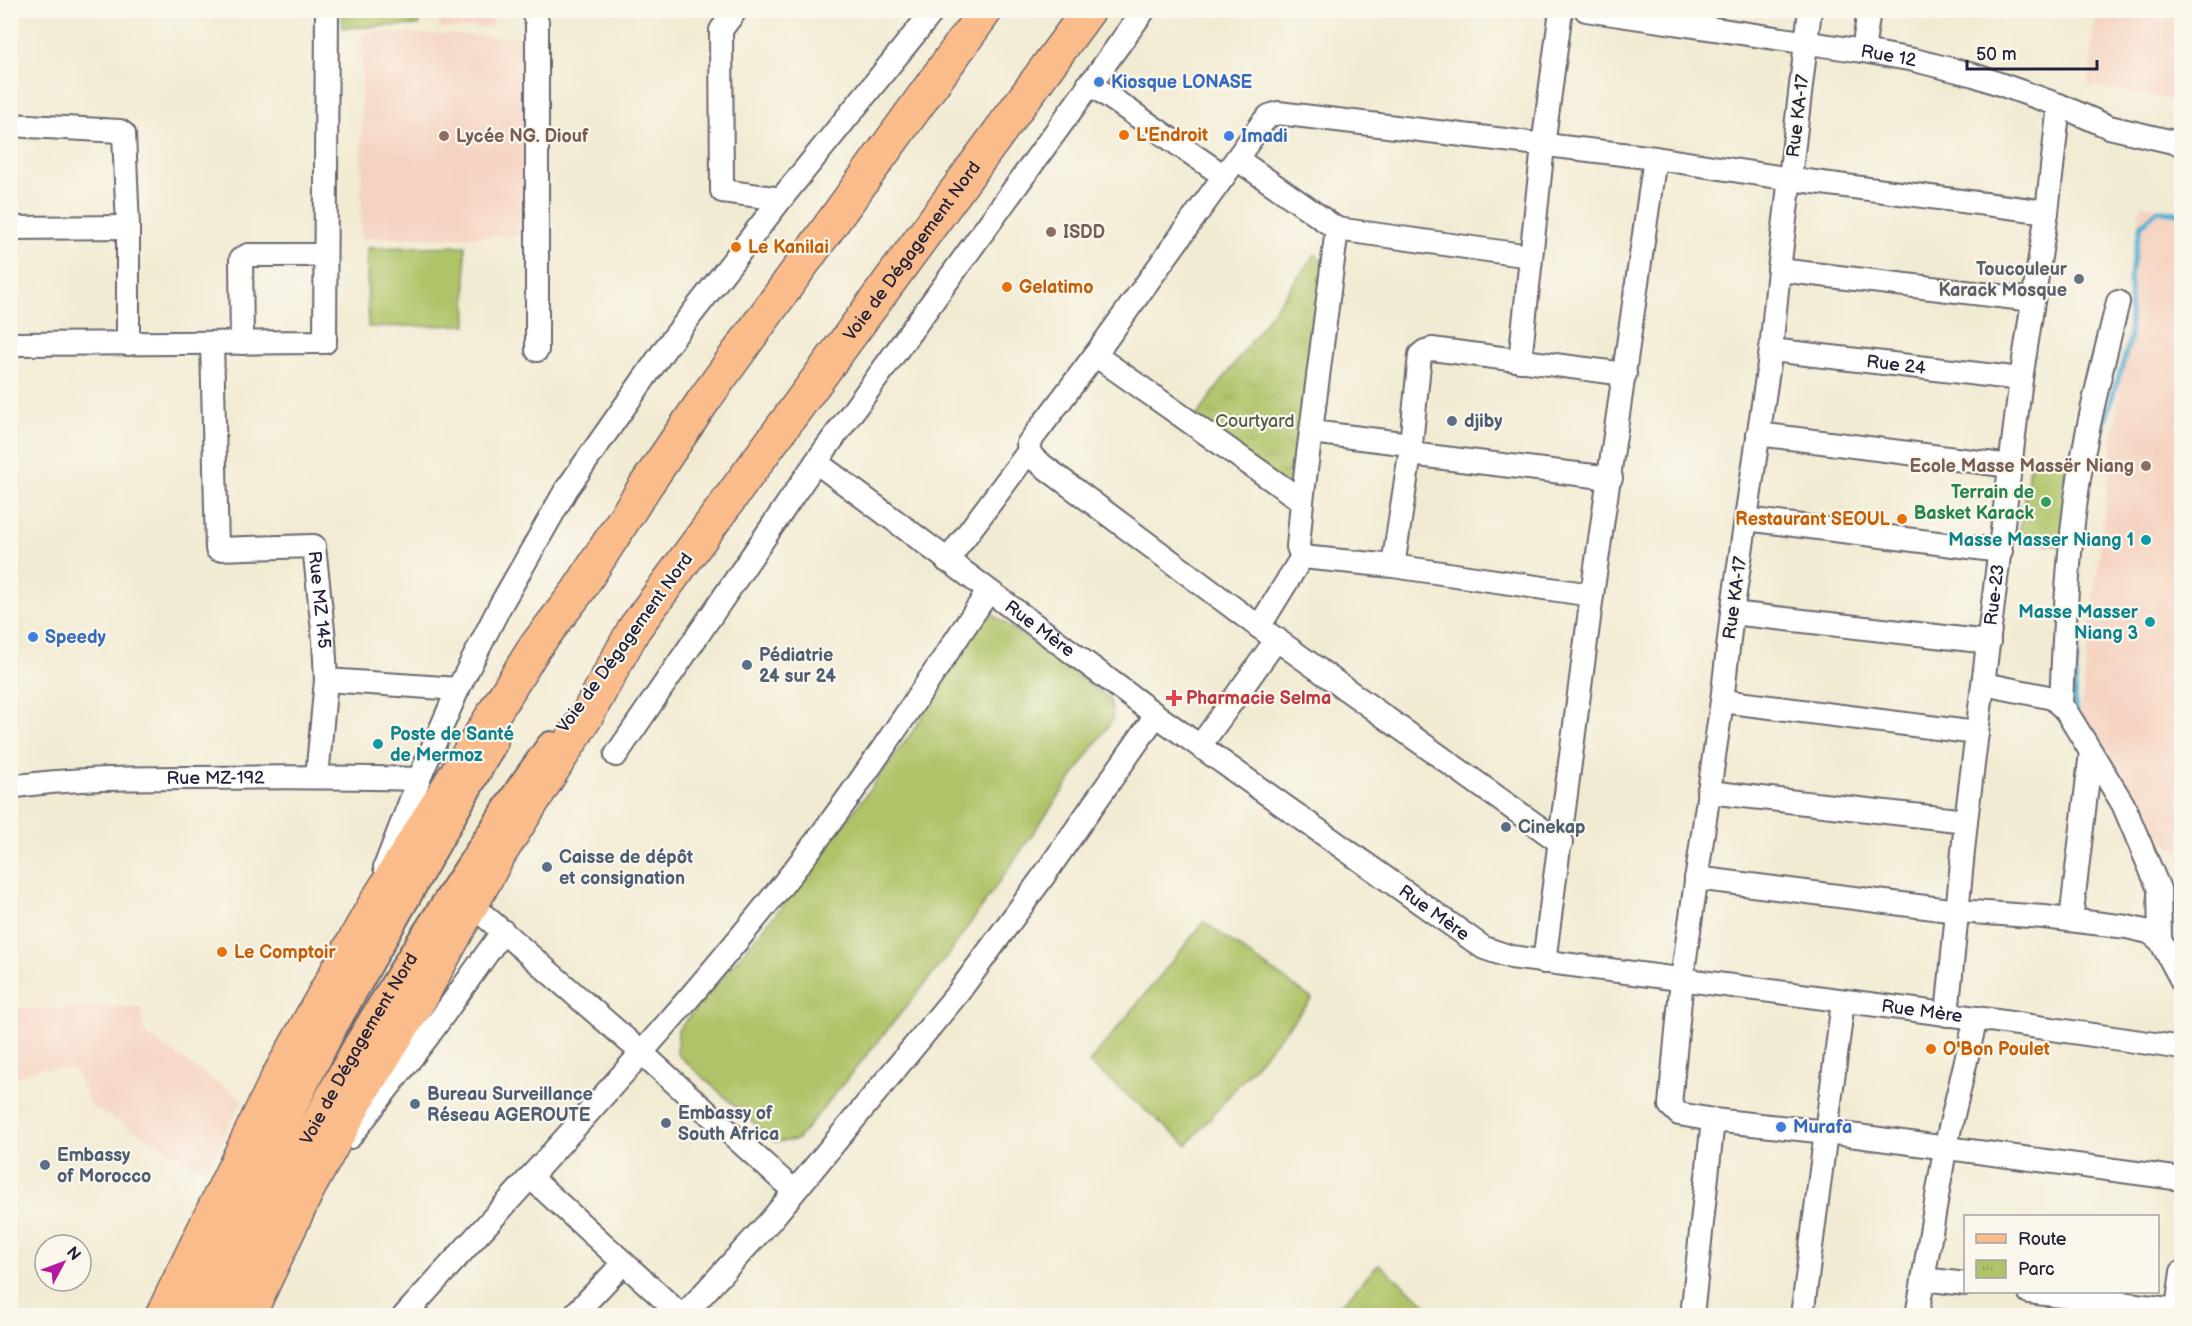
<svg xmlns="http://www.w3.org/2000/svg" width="2192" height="1326" viewBox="0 0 2192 1326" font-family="'Balsamiq Sans',sans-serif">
<defs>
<pattern id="park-tufts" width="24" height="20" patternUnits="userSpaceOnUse" patternTransform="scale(1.5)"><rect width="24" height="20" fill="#afc469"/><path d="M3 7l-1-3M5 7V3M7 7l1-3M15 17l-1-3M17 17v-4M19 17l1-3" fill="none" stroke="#96a85c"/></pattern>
</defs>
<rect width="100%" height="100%" fill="#fbf7ec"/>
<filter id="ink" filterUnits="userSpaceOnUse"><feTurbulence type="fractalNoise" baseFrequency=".0167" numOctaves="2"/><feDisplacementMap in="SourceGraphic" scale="12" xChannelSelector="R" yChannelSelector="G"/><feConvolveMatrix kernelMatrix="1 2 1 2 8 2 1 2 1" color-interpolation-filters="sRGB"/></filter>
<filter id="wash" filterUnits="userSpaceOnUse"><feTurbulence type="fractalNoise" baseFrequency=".008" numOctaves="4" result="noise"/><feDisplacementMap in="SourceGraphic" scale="24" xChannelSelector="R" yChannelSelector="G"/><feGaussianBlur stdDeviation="1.35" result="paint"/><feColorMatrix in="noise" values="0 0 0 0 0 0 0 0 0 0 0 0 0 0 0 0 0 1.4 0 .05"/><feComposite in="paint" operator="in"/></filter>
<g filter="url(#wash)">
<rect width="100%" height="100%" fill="#f2ebd3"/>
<path fill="#f5d3c1" d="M438,11H493V27L439,28Z
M2095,11H2181V102L2088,85Z
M362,32L525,37L530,236L361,238Z
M2141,204L2181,211V851L2168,846L2079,722Z
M140,1007L144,1033L242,1099L207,1172L91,1106L74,1069L39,1068L11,1080V1009Z"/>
<path fill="url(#park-tufts)" stroke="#687352" stroke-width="1.5" d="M1315,254L1326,265L1293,514L1186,430Z"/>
<path fill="#afc469" stroke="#687352" stroke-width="1.5" d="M342,11H419V25L342,28Z
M465,246L467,325L368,327L367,248Z
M2031,458L2075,465L2062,547L2018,540Z
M988,611L1110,699L1113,719L946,958L797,1140L775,1142L677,1054L678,1030L794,892L913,731Z
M1204,922L1312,999L1187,1145L1089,1063Z
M1379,1264L1439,1315H1331Z"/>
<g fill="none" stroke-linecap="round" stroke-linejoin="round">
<path stroke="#57b1d4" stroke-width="5" d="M2095,452L2130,341V276L2141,225L2158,210L2182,214
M2076,710L2074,698L2079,624L2077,594
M2168,884L2182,932"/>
</g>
</g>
<g filter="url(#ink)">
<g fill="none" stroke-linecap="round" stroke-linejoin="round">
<g stroke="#6b6870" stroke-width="26">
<g id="minor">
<path d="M532,10L537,22V350"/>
<path d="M736,10L721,30L722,191L781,199"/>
<path id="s1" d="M1586,10L1863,51L1914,60L1974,75L2059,105L2109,127L2182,144"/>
<path d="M1810,10L1779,270L1771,350L1732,613L1722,701L1682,979L1670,1105L1679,1114L1713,1120L1827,1132L2182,1179"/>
<path d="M1863,51L1869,10"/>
<path d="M1089,83L1224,176"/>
<path d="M10,125L120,131L124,134L128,227V344"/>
<path d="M1237,159L1337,229L1530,256"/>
<path d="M10,228L128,227"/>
<path d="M1779,270L2033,300"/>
<path id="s2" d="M212,343L217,549L314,546L324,640L326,680L317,777"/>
<path d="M242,343L241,259L248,255H325"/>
<path d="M10,344L325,342L327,10"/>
<path id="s3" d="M1771,350L2021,379"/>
<path d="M1095,355L1302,501"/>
<path d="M1520,361L1543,146L1561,10"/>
<path d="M1311,432L1410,444"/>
<path d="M1758,434L2011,466"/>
<path d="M1410,454L1611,478"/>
<path id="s4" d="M816,462L1156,715L1484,948L1511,957L1976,1018L2182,1048"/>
<path d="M1746,519L2001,551"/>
<path d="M1302,557L1298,547L1302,501L1337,229"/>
<path d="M947,561L1029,451"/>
<path d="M1393,566L1410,454L1420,355L1425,351L1432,349L1625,374"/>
<path d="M1732,613L1989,642"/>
<path d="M1259,627L1302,557L1393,566L1592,595"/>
<path d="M326,680L458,689"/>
<path d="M1984,684L2053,698L2066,711L2123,804L2159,889L2160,940L2182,981"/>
<path d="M1722,701L1977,733"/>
<path d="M2061,704C2064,636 2067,566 2076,499C2085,432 2102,367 2118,302"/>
<path d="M1200,746L1277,639"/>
<path d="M616,755L816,462L1144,10"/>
<path id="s5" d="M10,787C71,778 132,778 194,778C269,777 344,777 419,779"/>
<path d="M1708,792L1966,821"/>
<path d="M1561,843L1259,627L1034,459L1029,451L1028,444L1095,355L1263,122L1269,116L1278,113L1655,158L1791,179L2047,212"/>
<path d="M385,867L419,779L458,689L500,606L566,490L667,346L781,199L934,10"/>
<path d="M1696,878L1957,911L2044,917L2127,927L2149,932L2160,940"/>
<path d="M471,904L642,1053L794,1191"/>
<path d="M2071,920L2091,752"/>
<path d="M1544,962L1592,595L1655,158"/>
<path id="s6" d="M1947,1015L1966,821L2021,379L2047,212L2059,105"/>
<path d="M350,1137L429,1035L503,931"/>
<path d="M530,1177L682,1316"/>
<path d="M1923,1279L1966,1284"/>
<path d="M2029,1292L2177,1310"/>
<path d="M404,1316C533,1173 665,1033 784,883C858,790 922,690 988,592"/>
<path d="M573,1316L615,1272"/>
<path d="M683,1316L771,1220L958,993L1045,874L1156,715"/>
<path d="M1692,1316L1713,1120"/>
<path d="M1802,1316L1843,1002"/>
<path d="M1917,1316L1945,1149L1976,1018"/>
<path d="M2176,1316L2182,1272"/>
</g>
</g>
<g stroke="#6b6870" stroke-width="32">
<g id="major">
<path d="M193,1316L269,1154L331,1030L493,742"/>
<path id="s7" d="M223,1316L293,1165L358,1045L414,953L521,788L551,746"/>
</g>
</g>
<g stroke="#6b6870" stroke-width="36">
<g id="highway">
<path d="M162,1316L278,1077L372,909L535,647L578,591L646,485L704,400L986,10"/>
<path id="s8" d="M248,1316L308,1189L362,1091L421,997L497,858L586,717L634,629L1089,10"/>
</g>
</g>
<use href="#minor" stroke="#fff" stroke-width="22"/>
<use href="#major" stroke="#fabc8b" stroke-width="28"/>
<use href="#highway" stroke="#fabc8b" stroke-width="33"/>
</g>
</g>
<g fill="#3f7fe0" stroke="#fbf7ec" stroke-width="2">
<circle cx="1099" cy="82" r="6"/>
<circle cx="1229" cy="136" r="6"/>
<circle cx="33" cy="637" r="6"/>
<circle cx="1781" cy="1127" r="6"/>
</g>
<g fill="#e8710a" stroke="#fbf7ec" stroke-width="2">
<circle cx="1124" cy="135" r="6"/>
<circle cx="736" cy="247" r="6"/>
<circle cx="1007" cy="287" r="6"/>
<circle cx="1902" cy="519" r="6"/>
<circle cx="222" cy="952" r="6"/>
<circle cx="1931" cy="1049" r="6"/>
</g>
<g fill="#8d6e63" stroke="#fbf7ec" stroke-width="2">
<circle cx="444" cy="136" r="6"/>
<circle cx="1051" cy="232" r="6"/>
<circle cx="2146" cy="466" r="6"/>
</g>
<circle fill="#6b7280" stroke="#fbf7ec" stroke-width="2" cx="2079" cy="279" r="6"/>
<g fill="#5c6f8a" stroke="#fbf7ec" stroke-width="2">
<circle cx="1452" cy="421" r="6"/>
<circle cx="747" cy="665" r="6"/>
<circle cx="1506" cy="827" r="6"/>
<circle cx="547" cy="867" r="6"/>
<circle cx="415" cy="1104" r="6"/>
<circle cx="666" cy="1123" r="6"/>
<circle cx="45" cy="1165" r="6"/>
</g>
<circle fill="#2e9e5b" stroke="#fbf7ec" stroke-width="2" cx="2046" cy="502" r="6"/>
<g fill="#0f9aa8" stroke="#fbf7ec" stroke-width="2">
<circle cx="2146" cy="540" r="6"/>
<circle cx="2150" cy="622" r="6"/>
<circle cx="378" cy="744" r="6"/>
</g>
<path fill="#e0444e" stroke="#fbf7ec" stroke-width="2" d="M1171 689h6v6h6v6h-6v6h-6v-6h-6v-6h6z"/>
<g text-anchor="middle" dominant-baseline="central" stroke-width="4.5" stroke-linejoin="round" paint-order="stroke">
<g font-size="18" fill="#22223b" stroke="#fbf7ec">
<text stroke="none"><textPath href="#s1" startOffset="306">Rue 12</textPath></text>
<text transform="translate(1798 116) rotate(-83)">Rue KA-17</text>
<text stroke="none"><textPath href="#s8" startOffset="1258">Voie de Dégagement Nord</textPath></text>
<text stroke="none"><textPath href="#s3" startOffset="126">Rue 24</textPath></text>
<text stroke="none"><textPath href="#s6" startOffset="423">Rue-23</textPath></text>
<text transform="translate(1735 598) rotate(-82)">Rue KA-17</text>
<text stroke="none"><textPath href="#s2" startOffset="357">Rue MZ 145</textPath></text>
<text stroke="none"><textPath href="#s4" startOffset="279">Rue Mère</textPath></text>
<text transform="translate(625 643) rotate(-54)">Voie de Dégagement Nord</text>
<text stroke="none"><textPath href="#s5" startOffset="206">Rue MZ-192</textPath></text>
<text stroke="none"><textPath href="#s4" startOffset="765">Rue Mère</textPath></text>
<text stroke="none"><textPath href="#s4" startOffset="1269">Rue Mère</textPath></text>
<text stroke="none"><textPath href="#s7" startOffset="300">Voie de Dégagement Nord</textPath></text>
</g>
<g font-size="18" font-weight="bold" fill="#366cbe" stroke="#fbf7ec" text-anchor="start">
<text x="1111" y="82">Kiosque LONASE</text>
<text x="1241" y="136">Imadi</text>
<text x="45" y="637">Speedy</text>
<text x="1793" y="1127">Murafa</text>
</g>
<g font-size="18" font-weight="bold" fill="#c56008" stroke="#fbf7ec" text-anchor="start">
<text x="1136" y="135">L'Endroit</text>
<text x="748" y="247">Le Kanilai</text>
<text x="1019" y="287">Gelatimo</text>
<text x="1890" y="519" text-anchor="end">Restaurant SEOUL</text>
<text x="234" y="952">Le Comptoir</text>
<text x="1943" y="1049">O'Bon Poulet</text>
</g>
<g font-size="18" font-weight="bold" fill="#785e54" stroke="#fbf7ec" text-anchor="start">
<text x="456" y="136">Lycée NG. Diouf</text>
<text x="1063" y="232">ISDD</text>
<text x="2134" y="466" text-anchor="end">Ecole Masse Massër Niang</text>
</g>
<g font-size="18" font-weight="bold" fill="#5b616d" stroke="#fbf7ec" text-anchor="end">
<text x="2067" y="269">Toucouleur<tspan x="2067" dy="21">Karack Mosque</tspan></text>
</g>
<g font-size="18" fill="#535b4b" stroke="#fbf7ec">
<text x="1255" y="421">Courtyard</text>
</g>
<g font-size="18" font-weight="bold" fill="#4e5e75" stroke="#fbf7ec" text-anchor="start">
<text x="1464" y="421">djiby</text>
<text x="759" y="655">Pédiatrie<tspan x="759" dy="21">24 sur 24</tspan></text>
<text x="1518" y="827">Cinekap</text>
<text x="559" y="857">Caisse de dépôt<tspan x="559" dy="21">et consignation</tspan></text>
<text x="427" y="1094">Bureau Surveillance<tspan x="427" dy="21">Réseau AGEROUTE</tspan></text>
<text x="678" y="1113">Embassy of<tspan x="678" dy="21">South Africa</tspan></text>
<text x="57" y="1155">Embassy<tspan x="57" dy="21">of Morocco</tspan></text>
</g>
<g font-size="18" font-weight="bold" fill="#27864d" stroke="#fbf7ec" text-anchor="end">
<text x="2034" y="492">Terrain de<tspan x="2034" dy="21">Basket Karack</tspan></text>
</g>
<g font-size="18" font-weight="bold" fill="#0d838f" stroke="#fbf7ec" text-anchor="end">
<text x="2134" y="540">Masse Masser Niang 1</text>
<text x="2138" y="612">Masse Masser<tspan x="2138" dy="21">Niang 3</tspan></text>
<text x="390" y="734" text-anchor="start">Poste de Santé<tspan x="390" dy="21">de Mermoz</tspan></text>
</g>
<g font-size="18" font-weight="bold" fill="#be3a42" stroke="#fbf7ec" text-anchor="start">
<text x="1186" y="698">Pharmacie Selma</text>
</g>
</g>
<rect width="2192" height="1326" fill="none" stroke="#fbf7ec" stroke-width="36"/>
<rect x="1964" y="1215" width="195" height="78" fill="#fbf7ec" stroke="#a4a2a5" stroke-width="1.5"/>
<rect x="1976" y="1234" width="30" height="9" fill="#fabc8b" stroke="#a4a2a5" stroke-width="1.5"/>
<text x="2018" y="1245" font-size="18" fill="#22223b">Route</text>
<rect x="1976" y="1260" width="30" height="18" fill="url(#park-tufts)" stroke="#a4a2a5" stroke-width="1.5"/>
<text x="2018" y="1275" font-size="18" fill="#22223b">Parc</text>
<g transform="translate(63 1263) rotate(49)"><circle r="28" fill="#fbf7ec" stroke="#a4a2a5" stroke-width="1.5"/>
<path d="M0-4.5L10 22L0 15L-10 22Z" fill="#b5179e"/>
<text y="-9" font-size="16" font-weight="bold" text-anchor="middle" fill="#22223b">N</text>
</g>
<path d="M1967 60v9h130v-9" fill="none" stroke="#22223b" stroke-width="3"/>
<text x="1976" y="60" font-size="18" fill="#22223b" stroke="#fbf7ec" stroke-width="4.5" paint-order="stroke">50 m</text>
</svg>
